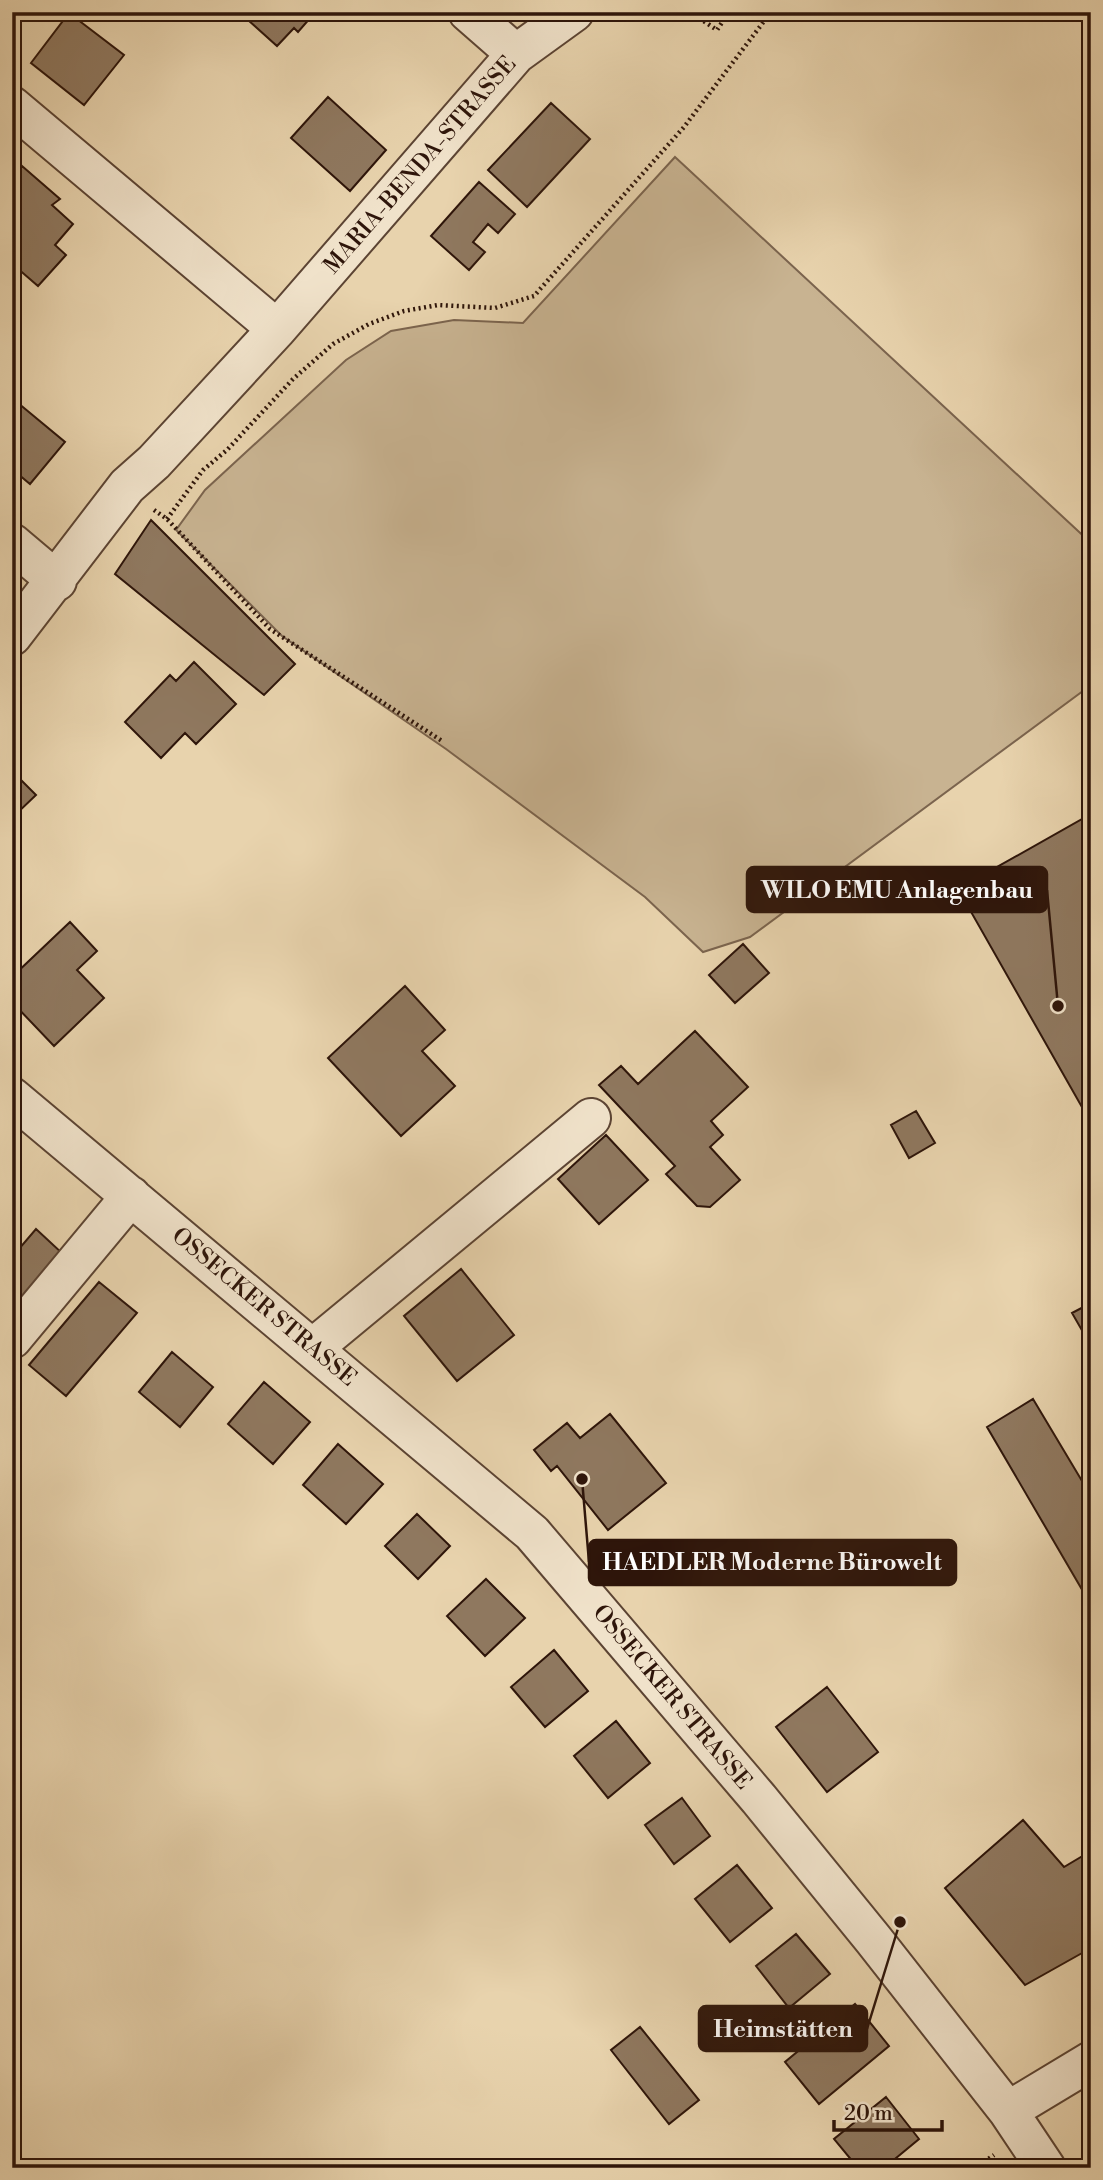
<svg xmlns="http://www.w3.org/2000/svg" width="1103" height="2180" viewBox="0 0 1103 2180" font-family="'Libre Bodoni',serif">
<rect width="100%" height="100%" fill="#e8d3ad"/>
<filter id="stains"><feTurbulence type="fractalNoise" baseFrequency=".00286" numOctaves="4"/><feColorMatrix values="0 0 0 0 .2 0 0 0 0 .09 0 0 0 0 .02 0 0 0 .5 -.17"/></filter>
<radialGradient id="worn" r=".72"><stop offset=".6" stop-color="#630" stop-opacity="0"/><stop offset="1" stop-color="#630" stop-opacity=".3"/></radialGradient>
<path fill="#c8b391" stroke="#7b644e" stroke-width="2" d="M675,157L1091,543V685L750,937L703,952L645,897L446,749L282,636L176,530L205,490L346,360L391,331L454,320L523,323Z"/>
<path fill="#8f785f" stroke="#2e150a" stroke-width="2" d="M239,12H309L311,17L298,32L294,28L277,46Z
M69,13L124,55L84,105L31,63Z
M328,97L386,150L350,191L291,138Z
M551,103L590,139L527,207L488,170Z
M22,166L60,199L52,205L73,224L55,245L66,255L38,286L16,267L12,271V177Z
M479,182L515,214L498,233L488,224L473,242L485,252L469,270L431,236Z
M18,403L65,442L30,484L12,469V410Z
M151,520L295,664L264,695L115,574Z
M194,662L236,704L196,744L185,733L161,758L125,722L170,675L176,681Z
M12,771L36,795L12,818Z
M1091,814V1123L958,889Z
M70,922L97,951L77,970L104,998L54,1046L12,1002V977Z
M743,944L769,973L735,1003L709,975Z
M405,986L445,1030L422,1051L455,1086L401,1136L328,1058Z
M695,1031L748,1087L711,1121L723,1135L710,1147L740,1180L710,1207L697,1206L666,1174L675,1166L599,1085L621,1066L638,1084Z
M916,1111L935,1143L909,1158L891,1125Z
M606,1135L648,1180L599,1224L558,1179Z
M36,1229L63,1254L12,1316V1257Z
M461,1269L514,1335L457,1381L404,1316Z
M99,1282L137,1313L66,1396L29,1365Z
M1091,1303V1346L1072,1313Z
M172,1352L213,1387L180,1427L139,1392Z
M264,1382L310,1422L273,1464L228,1424Z
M1033,1399L1091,1496V1605L987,1427Z
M610,1414L666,1483L608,1530L557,1466L551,1471L534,1450L567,1423L580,1438Z
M338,1444L383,1484L346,1524L303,1485Z
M417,1514L450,1546L418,1579L385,1546Z
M486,1579L525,1618L485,1656L447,1616Z
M554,1650L588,1691L545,1727L511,1687Z
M827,1687L878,1752L827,1792L776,1727Z
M616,1721L650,1763L608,1798L574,1756Z
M682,1798L710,1836L674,1864L645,1825Z
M1023,1820L1064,1867L1091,1851V1948L1025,1985L945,1888Z
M737,1865L772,1908L730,1942L695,1899Z
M796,1934L830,1974L789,2008L756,1966Z
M855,2004L889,2046L819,2104L785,2062Z
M640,2027L699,2100L669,2124L611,2050Z
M886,2097L919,2139L884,2168H858L834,2139Z"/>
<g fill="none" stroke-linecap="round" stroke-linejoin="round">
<g stroke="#5c4433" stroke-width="42">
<path id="minor" d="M468,12L516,54
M12,106L277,329
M12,543L57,581
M12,636L127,486L154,462L277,329L516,54L574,12
M12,1097L532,1533L759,1799L873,1939L1008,2111L1046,2168
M12,1339L131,1196
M313,1348L591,1118
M1008,2111L1091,2061"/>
</g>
<path stroke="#2e150a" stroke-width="4.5" stroke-dasharray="2 3.5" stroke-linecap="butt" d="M690,12L717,30L729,12
M154,510L167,519L270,629L442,741
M167,519L203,470L227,450L293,379L333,344L369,324L404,311L438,305L495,308L534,296L684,127L771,12
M975,2168L994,2155"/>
<use href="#minor" stroke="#f0e2ca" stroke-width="38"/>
</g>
<g text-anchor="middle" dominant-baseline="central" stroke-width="5" stroke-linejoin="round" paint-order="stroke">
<g font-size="23" fill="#2e150a" stroke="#f0e2ca">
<text transform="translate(420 165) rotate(-49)">MARIA-BENDA-STRASSE</text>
<text transform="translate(264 1307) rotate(40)">OSSECKER STRASSE</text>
<text transform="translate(672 1697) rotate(50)">OSSECKER STRASSE</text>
</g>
</g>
<path fill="none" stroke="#2e150a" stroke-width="2.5" d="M1058 1006L1047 890M582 1479L589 1562M900 1922L867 2029"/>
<g fill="#2e150a" stroke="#f0e2ca" stroke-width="2.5">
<circle cx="1058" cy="1006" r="7"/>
<circle cx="582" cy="1479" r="7"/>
<circle cx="900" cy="1922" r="7"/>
</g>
<g fill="#2e150a" stroke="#2e150a" stroke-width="2.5">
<rect x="747" y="867" width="300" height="45" rx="7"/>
<rect x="589" y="1540" width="367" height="45" rx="7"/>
<rect x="699" y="2006" width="168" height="45" rx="7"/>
</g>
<g font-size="24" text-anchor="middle" font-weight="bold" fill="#fff">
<text x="897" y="898">WILO EMU Anlagenbau</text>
<text x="772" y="1570">HAEDLER Moderne Bürowelt</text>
<text x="783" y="2037">Heimstätten</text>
</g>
<rect width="1103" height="2180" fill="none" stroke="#e8d3ad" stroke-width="42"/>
<rect x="14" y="14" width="1075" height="2152" fill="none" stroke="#2e150a" stroke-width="3.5"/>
<rect x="21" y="21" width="1061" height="2138" fill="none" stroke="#2e150a" stroke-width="2"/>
<path d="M834 2120v10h108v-10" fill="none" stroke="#2e150a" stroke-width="3.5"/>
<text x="844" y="2120" font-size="21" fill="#2e150a" stroke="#f0e2ca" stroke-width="5" paint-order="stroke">20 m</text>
<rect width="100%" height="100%" filter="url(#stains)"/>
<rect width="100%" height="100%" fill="url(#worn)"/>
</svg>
